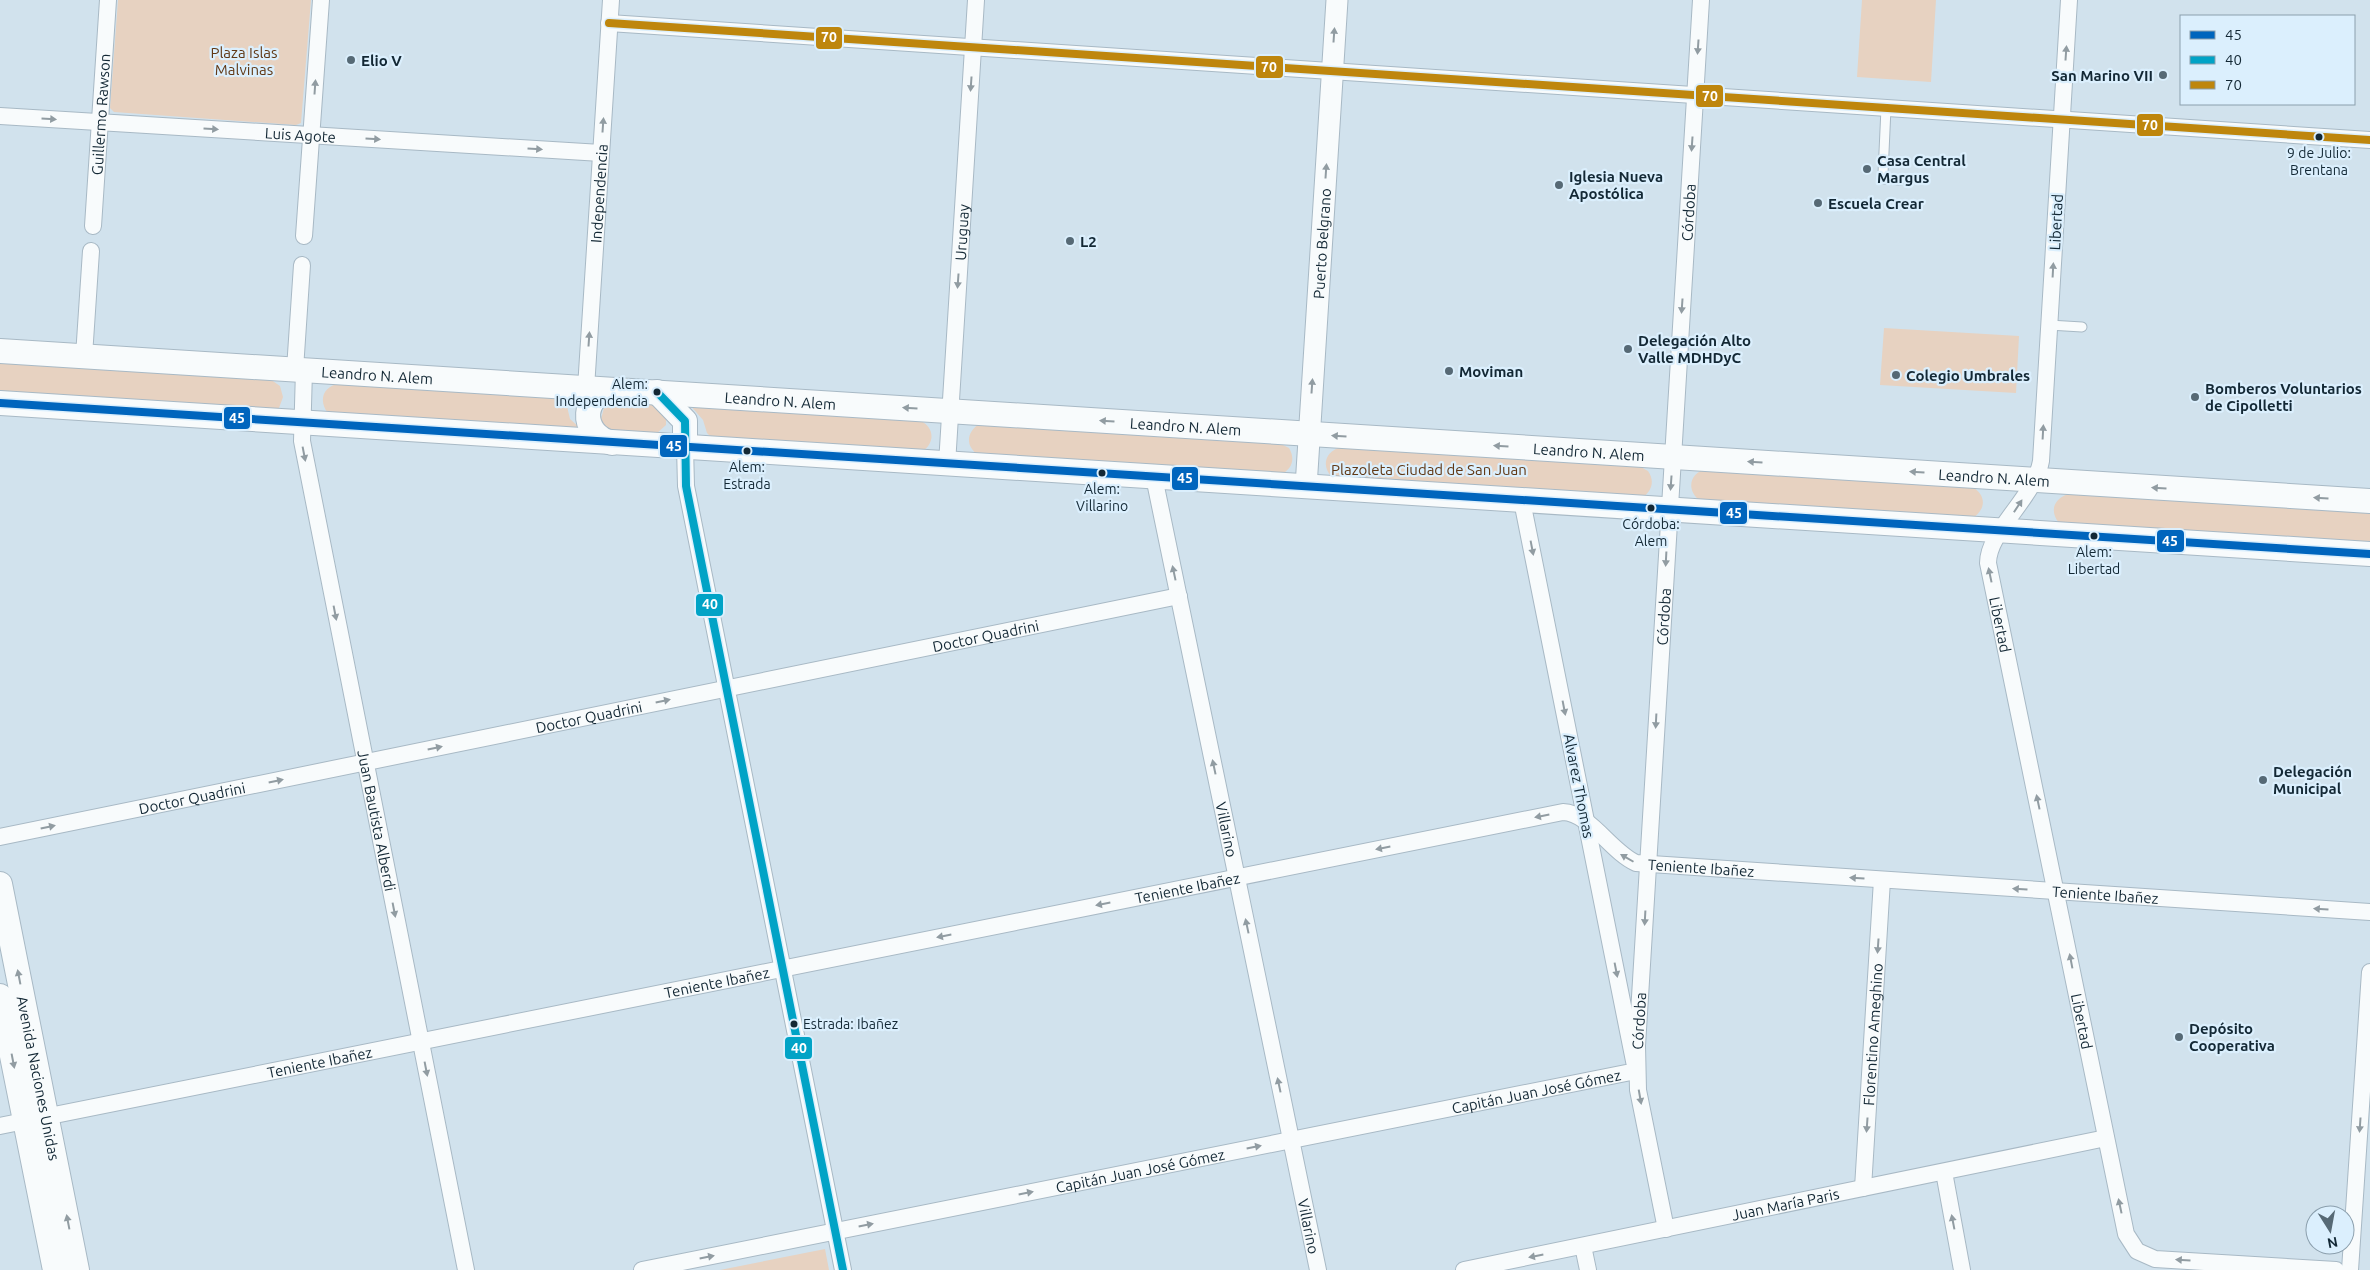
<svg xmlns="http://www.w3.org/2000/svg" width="2370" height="1270" viewBox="0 0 2370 1270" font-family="Ubuntu,sans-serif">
<rect width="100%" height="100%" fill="#d1e2ed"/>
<path fill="#e7d2c1" d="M118,0H311L301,123L296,125L114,112L110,108Z
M1862,0H1936L1931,82L1857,77Z
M1884,328L2019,336L2016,393L1880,385Z
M0,360L270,379L280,386L283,397L279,408L274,411L0,396Z
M340,384L557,398L566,402L570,419L581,429L328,413C318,401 323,385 340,384Z
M613,402L651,403L666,414V425L656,434L616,433L604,427L601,419L604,408Z
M690,405L921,421C935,428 935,444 921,452L712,438L707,433L703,420Z
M979,424L1277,442L1289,448C1295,458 1293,468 1282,474L977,454C965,445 967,432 979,424Z
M1341,447L1639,466L1648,471C1655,481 1652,491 1642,498L1331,476C1321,465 1326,451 1341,447Z
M1706,469L1970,486C1988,494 1986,511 1971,519L1699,500C1686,489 1690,473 1706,469Z
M2069,494L2370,512V545L2059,523C2049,511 2054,498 2069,494Z
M825,1249L829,1270H720Z"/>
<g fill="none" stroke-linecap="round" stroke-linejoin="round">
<g stroke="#a8b9c5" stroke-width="11">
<path id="service" d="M1886,108L1883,174L1885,179L1900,180
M2049,325L2082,327"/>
</g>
<g stroke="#a8b9c5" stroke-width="18">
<g id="minor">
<path id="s1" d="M2069,0L2041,461C2035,497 1988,531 1988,563L2126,1234L2137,1251L2155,1259L2336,1270"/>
<path d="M609,23L2370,140"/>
<path id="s2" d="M0,116L601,153"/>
<path id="s3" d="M93,226L108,0"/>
<path d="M304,236L321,0"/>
<path d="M84,356L91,251"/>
<path d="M295,369L302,265"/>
<path id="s4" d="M304,370L302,441L466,1270"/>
<path id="s5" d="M586,388L611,0"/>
<path d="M685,447L686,486L843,1270"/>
<path id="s6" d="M947,464L976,0"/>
<path id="s7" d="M1154,477L1318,1270"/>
<path id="s8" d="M0,837L1179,596"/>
<path id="s9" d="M0,1126L1563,812C1590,813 1611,852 1636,863L2370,912"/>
<path d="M1944,1172L1962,1270"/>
<path id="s10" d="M1863,1188L1882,880"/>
<path id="s11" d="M1666,1229L1638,1090L1637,1046L1701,0"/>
<path d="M1583,1246L1588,1270"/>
<path id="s12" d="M642,1270L1636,1071L1522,501"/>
<path id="s13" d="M1464,1270L2106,1138"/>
<path d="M2350,1270L2370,972"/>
</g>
</g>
<g stroke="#a8b9c5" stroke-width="23">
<g id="tertiary">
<path id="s14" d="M1306,487L1337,0"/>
</g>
</g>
<g stroke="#a8b9c5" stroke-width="26">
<g id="secondary">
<path id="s15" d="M0,351L2370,501"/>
<path d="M657,392L685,421V447"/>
<path d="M0,403L2370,554"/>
<path d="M612,443C578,434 581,391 616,390"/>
<path id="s16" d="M0,884L77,1270"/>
<path d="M0,996L55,1270"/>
</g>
</g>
<use href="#service" stroke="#f8fbfc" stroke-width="9"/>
<use href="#minor" stroke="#f8fbfc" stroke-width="16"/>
<use href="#tertiary" stroke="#f8fbfc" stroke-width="21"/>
<use href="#secondary" stroke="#f8fbfc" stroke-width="24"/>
<g stroke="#dbeffd" stroke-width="11">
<path id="bus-1" d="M0,403L2370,554"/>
</g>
<g stroke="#dbeffd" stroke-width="11">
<path id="bus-2" d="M657,392L685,421L686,486L843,1270"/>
</g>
<g stroke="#dbeffd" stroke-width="11">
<path id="bus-3" d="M609,23L2370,140"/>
</g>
<use href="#bus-1" stroke="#0065bd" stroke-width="8"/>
<use href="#bus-2" stroke="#01a3c6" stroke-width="8"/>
<use href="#bus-3" stroke="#be860d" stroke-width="8"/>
</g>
<defs><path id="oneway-solid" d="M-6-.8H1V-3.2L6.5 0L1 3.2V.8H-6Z" transform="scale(1.25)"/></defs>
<g fill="#919ca2">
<use href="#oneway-solid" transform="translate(1334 35) rotate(-86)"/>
<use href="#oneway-solid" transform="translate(1698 47) rotate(94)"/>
<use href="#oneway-solid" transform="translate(2066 53) rotate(-86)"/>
<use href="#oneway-solid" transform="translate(971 84) rotate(94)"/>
<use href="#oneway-solid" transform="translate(315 87) rotate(-86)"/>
<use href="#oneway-solid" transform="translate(49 119) rotate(4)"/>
<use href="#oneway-solid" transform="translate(603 125) rotate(-86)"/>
<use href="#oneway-solid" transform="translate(211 129) rotate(4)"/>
<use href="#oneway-solid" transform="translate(373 139) rotate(4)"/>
<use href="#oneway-solid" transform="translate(1692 144) rotate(94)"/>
<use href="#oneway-solid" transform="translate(535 149) rotate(4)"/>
<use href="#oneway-solid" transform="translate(1326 171) rotate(-86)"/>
<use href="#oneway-solid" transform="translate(2053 270) rotate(-87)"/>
<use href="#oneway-solid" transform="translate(958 281) rotate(94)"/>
<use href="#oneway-solid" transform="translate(1682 306) rotate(94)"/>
<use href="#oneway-solid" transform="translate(589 339) rotate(-86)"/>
<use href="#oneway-solid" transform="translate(1312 386) rotate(-86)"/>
<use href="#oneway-solid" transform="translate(910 408) rotate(-176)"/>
<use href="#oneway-solid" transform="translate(1107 421) rotate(-176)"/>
<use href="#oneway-solid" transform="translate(2043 432) rotate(-87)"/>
<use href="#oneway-solid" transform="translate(1339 436) rotate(-176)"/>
<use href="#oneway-solid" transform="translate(1501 446) rotate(-176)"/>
<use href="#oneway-solid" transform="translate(304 454) rotate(79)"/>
<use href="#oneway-solid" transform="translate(1755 462) rotate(-176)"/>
<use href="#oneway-solid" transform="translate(1917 472) rotate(-176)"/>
<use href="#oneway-solid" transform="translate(1671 483) rotate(94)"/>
<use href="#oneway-solid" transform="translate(2159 488) rotate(-176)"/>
<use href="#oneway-solid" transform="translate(2321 498) rotate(-176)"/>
<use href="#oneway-solid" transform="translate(2018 506) rotate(-57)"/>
<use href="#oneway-solid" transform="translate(1532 548) rotate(79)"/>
<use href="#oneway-solid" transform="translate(1666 559) rotate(93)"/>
<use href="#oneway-solid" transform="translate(1174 573) rotate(-102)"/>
<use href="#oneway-solid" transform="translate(1990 575) rotate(-102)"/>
<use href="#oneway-solid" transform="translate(335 613) rotate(79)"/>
<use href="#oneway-solid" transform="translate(663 701) rotate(-12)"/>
<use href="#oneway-solid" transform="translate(1564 708) rotate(79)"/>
<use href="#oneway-solid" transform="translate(1656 721) rotate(93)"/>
<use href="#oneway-solid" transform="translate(435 748) rotate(-12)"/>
<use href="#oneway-solid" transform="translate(1214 767) rotate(-102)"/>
<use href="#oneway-solid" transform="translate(276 781) rotate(-12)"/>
<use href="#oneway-solid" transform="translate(2038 802) rotate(-102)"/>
<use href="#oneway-solid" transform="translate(1542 816) rotate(169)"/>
<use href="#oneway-solid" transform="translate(48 827) rotate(-12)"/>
<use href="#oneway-solid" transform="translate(1383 848) rotate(169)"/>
<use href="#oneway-solid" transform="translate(1627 858) rotate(-150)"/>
<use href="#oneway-solid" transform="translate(1857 878) rotate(-176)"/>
<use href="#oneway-solid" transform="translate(2020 889) rotate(-176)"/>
<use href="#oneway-solid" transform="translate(1103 904) rotate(169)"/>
<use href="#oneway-solid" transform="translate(2321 909) rotate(-176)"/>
<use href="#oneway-solid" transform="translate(394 910) rotate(79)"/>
<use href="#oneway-solid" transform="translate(1645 918) rotate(93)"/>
<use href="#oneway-solid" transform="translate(1247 926) rotate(-102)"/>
<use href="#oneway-solid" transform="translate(944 936) rotate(169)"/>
<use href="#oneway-solid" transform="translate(1878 946) rotate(94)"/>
<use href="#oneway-solid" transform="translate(2071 961) rotate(-101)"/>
<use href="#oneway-solid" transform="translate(1616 970) rotate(79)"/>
<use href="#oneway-solid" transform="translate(19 977) rotate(-101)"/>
<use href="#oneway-solid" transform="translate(13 1061) rotate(79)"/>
<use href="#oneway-solid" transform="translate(426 1069) rotate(79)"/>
<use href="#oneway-solid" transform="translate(1279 1085) rotate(-102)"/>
<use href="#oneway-solid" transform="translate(1640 1097) rotate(80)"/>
<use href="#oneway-solid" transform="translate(1867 1125) rotate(94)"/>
<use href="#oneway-solid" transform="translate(2360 1125) rotate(94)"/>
<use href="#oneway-solid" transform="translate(1254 1147) rotate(-11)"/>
<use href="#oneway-solid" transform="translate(1026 1193) rotate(-11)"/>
<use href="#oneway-solid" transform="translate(2120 1206) rotate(-102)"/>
<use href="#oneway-solid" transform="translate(68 1222) rotate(-101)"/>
<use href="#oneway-solid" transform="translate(1953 1222) rotate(-101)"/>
<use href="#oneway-solid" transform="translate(866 1225) rotate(-11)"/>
<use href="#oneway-solid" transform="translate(1536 1256) rotate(169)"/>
<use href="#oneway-solid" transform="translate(707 1257) rotate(-11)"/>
<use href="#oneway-solid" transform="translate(2183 1260) rotate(-176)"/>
</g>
<g fill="#566975" stroke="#dbeffd" stroke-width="2">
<circle cx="351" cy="60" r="5"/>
<circle cx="2163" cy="75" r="5"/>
<circle cx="1867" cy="169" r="5"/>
<circle cx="1559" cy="185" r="5"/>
<circle cx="1818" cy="203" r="5"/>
<circle cx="1070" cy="241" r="5"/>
<circle cx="1628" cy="349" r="5"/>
<circle cx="1449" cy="371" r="5"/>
<circle cx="1896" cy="375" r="5"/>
<circle cx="2195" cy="397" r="5"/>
<circle cx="2263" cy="780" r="5"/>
<circle cx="2179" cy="1037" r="5"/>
</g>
<g fill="#132835" stroke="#dbeffd" stroke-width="2">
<circle cx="2319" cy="137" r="4.5"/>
<circle cx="657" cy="392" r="4.5"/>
<circle cx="747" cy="451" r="4.5"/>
<circle cx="1102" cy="473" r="4.5"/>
<circle cx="1651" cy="508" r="4.5"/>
<circle cx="2094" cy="536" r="4.5"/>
<circle cx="794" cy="1024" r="4.5"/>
</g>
<g text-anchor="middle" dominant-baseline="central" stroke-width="4.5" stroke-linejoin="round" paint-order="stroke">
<g font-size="14" fill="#132835" stroke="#dbeffd">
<text x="2319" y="153">9 de Julio:<tspan x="2319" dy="17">Brentana</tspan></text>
<text x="648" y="384" text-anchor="end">Alem:<tspan x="648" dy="17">Independencia</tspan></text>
<text x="747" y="467">Alem:<tspan x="747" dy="17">Estrada</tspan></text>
<text x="1102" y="489">Alem:<tspan x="1102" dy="17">Villarino</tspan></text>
<text x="1651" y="524">Córdoba:<tspan x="1651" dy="17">Alem</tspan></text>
<text x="2094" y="552">Alem:<tspan x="2094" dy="17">Libertad</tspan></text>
<text x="803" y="1024" text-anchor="start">Estrada: Ibañez</text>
</g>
<g font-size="15" fill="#613815" stroke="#dbeffd">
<text x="244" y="52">Plaza Islas<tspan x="244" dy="17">Malvinas</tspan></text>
<text x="1429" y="469">Plazoleta Ciudad de San Juan</text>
</g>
<g font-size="15" font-weight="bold" fill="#132835" stroke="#dbeffd" text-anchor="start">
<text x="361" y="60">Elio V</text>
<text x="2153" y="75" text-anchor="end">San Marino VII</text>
<text x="1877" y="160">Casa Central<tspan x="1877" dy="17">Margus</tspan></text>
<text x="1569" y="176">Iglesia Nueva<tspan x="1569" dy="17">Apostólica</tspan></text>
<text x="1828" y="203">Escuela Crear</text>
<text x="1080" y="241">L2</text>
<text x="1638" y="340">Delegación Alto<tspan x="1638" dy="17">Valle MDHDyC</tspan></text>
<text x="1459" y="371">Moviman</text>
<text x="1906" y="375">Colegio Umbrales</text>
<text x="2205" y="388">Bomberos Voluntarios<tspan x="2205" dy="17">de Cipolletti</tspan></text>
<text x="2273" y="771">Delegación<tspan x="2273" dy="17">Municipal</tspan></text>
<text x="2189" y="1028">Depósito<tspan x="2189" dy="17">Cooperativa</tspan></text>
</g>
<g font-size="15" fill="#132835" stroke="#dbeffd">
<text stroke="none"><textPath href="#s3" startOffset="112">Guillermo Rawson</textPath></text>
<text stroke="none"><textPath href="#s2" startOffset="301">Luis Agote</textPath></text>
<text stroke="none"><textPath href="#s5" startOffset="195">Independencia</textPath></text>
<text stroke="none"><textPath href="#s11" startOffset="1021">Córdoba</textPath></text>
<text transform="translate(2056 222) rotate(-87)">Libertad</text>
<text stroke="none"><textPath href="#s6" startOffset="232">Uruguay</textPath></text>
<text stroke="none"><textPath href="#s14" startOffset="244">Puerto Belgrano</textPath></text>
<text stroke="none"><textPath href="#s15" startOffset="378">Leandro N. Alem</textPath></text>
<text stroke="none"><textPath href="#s15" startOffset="782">Leandro N. Alem</textPath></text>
<text stroke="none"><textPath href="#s15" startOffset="1188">Leandro N. Alem</textPath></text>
<text stroke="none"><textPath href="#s15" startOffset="1592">Leandro N. Alem</textPath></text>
<text stroke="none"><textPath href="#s15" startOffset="1998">Leandro N. Alem</textPath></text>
<text stroke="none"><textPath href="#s11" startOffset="616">Córdoba</textPath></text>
<text stroke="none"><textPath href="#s1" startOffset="641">Libertad</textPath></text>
<text stroke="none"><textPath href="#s8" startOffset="1006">Doctor Quadrini</textPath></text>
<text stroke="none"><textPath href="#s8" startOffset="601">Doctor Quadrini</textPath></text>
<text transform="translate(1579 786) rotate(79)">Alvarez Thomas</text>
<text stroke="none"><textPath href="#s8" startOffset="196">Doctor Quadrini</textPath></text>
<text stroke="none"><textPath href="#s4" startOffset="458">Juan Bautista Alberdi</textPath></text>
<text stroke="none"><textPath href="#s7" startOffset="360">Villarino</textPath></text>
<text stroke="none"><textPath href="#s9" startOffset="1750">Teniente Ibañez</textPath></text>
<text stroke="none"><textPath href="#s9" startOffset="1211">Teniente Ibañez</textPath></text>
<text stroke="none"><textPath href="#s9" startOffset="2155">Teniente Ibañez</textPath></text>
<text stroke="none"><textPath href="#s9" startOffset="731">Teniente Ibañez</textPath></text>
<text stroke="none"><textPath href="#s11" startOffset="211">Córdoba</textPath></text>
<text stroke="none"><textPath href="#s1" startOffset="1046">Libertad</textPath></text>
<text stroke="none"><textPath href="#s10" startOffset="154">Florentino Ameghino</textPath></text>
<text stroke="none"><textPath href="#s9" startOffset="326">Teniente Ibañez</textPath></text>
<text stroke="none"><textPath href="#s16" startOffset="198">Avenida Naciones Unidas</textPath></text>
<text stroke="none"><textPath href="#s12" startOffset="912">Capitán Juan José Gómez</textPath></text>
<text stroke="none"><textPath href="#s12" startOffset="508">Capitán Juan José Gómez</textPath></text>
<text stroke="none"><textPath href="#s13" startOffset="328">Juan María Paris</textPath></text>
<text stroke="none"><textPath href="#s7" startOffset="765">Villarino</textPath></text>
</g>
</g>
<g stroke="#dbeffd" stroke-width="2">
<rect x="815" y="26" width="28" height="24" rx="5" fill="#be860d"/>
<rect x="1255" y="55" width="29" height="24" rx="5" fill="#be860d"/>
<rect x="1695" y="84" width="29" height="24" rx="5" fill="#be860d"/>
<rect x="2136" y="113" width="28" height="24" rx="5" fill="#be860d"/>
<rect x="223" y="406" width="28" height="24" rx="5" fill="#0065bd"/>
<rect x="659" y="434" width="29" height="24" rx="5" fill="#0065bd"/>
<rect x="1171" y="466" width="28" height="25" rx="5" fill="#0065bd"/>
<rect x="1719" y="501" width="29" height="24" rx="5" fill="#0065bd"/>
<rect x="2156" y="529" width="29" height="24" rx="5" fill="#0065bd"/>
<rect x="695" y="593" width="29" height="24" rx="5" fill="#01a3c6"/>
<rect x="784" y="1036" width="29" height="24" rx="5" fill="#01a3c6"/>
</g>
<g font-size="14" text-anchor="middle" font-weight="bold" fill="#fff">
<text x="829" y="42">70</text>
<text x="1269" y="72">70</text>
<text x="1710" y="101">70</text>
<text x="2150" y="130">70</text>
<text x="237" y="423">45</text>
<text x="674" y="451">45</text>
<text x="1185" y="483">45</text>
<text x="1734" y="518">45</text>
<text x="2170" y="546">45</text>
<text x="710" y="609">40</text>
<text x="799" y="1053">40</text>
</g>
<rect x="2180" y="15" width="175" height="90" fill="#dbeffd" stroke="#8b9fad"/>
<rect x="2190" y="31" width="25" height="8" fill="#0065bd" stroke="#8b9fad"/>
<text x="2225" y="40" font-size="15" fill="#132835">45</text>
<rect x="2190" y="56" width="25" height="8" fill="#01a3c6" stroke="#8b9fad"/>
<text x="2225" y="65" font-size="15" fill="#132835">40</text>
<rect x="2190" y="81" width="25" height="8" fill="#be860d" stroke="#8b9fad"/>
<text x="2225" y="90" font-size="15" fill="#132835">70</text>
<g transform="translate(2330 1230) rotate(169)"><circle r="24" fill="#dbeffd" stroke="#8b9fad"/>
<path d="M0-4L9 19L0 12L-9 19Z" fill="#566975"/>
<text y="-8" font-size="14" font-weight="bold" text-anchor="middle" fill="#132835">N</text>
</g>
</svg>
